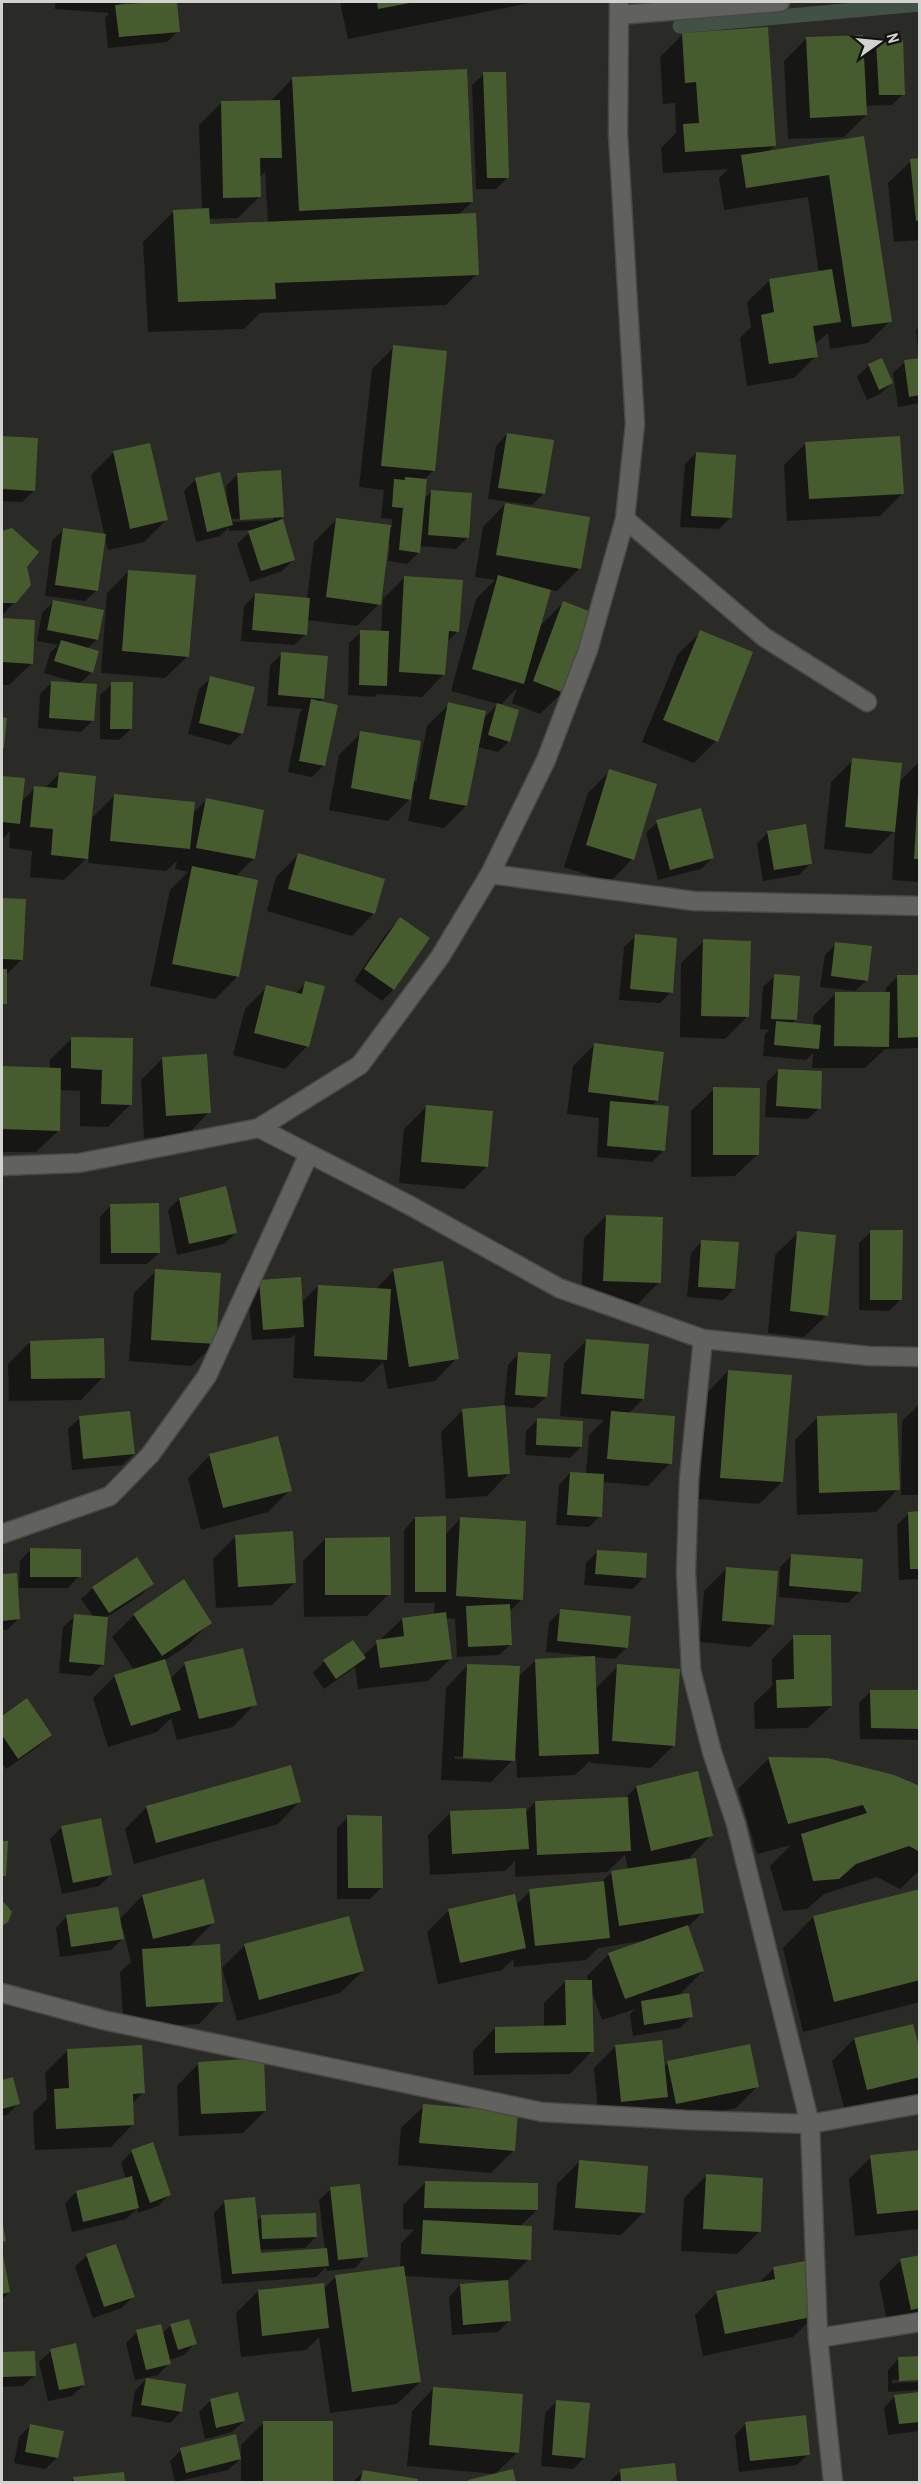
<svg xmlns="http://www.w3.org/2000/svg" width="921" height="2484" viewBox="0 0 921 2484" font-family="'Archivo Narrow',sans-serif">
<rect width="100%" height="100%" fill="#2a2a26"/>
<path fill="#0007" fill-rule="evenodd" d="M55,2H123L118,6L176,2L178,31L167,42L108,48L105,18L109,13L55,9Z
M340,2H535L348,39Z
M2,29H3L2,51Z
M682,35L774,146L768,152L863,138L890,321L868,343L830,349L828,333L815,344L816,356L794,378L747,386L740,338L751,327L747,302L770,280L819,273L808,197L724,210L719,178L728,169L663,173L661,148L676,133L675,103L663,104L660,57Z
M806,39L863,57L877,43L903,94L892,105L865,106L866,115L844,137L788,139L784,61Z
M484,74L508,177L496,189H476L472,85Z
M292,79L472,202L458,215L477,274L446,305L260,313L244,329L148,332L143,242L174,211L202,210L199,125L221,103L270,102ZM265,172L268,223L208,226V219L238,218L260,196L259,178Z
M920,160V240L894,242L888,183L911,161Z
M920,326V403L898,407L893,373L905,362L919,359L916,330Z
M394,347L433,471L425,479L423,500L431,492L468,537L456,549L419,546V552L407,564L388,561L390,545L387,544L379,604L357,626L307,620L306,634L294,645L241,641L244,606L256,594L307,599L314,542L336,520L392,527V519L381,518L384,490L359,487L372,369Z
M882,360L892,383L880,394L867,400L857,377L868,366Z
M507,434L543,494L532,505L488,499L496,446Z
M2,437L37,440L34,491L22,502L2,501Z
M806,443L902,494L880,516L787,521L784,465Z
M149,445L166,520L144,542L108,550L91,475L113,453Z
M696,453L730,518L719,529L680,527L685,464Z
M238,474L283,517L276,523L294,559L282,571L250,582L237,544L252,530L229,531V527L220,536L196,542L184,491L195,480L227,501L226,486ZM273,517V520L233,522L232,519Z
M505,504L579,569L557,591L549,590L538,628L564,602L563,692L540,714L512,703L517,688L500,706L509,741L498,752L478,747L466,806L444,828L408,821L413,796L388,821L329,810L339,755L361,733L416,782L427,726L449,704L483,719L498,704L451,691L476,599L495,580L475,577L483,527Z
M11,529L25,567L15,602L2,615V532Z
M63,530L97,590L85,601L45,596L52,541Z
M129,571L188,656L165,678L101,673L107,593Z
M405,577L458,631L446,643L444,674L422,697L377,694L375,697L348,695L349,643L361,632L381,633L383,599Z
M53,602L97,639L87,649L92,672L79,684L93,720L81,732L38,728L40,694L52,682L78,683L44,673L50,653L58,645L37,641L42,613Z
M2,619L34,621L32,663L9,685H2Z
M701,632L716,741L694,763L642,742L678,654Z
M282,654L323,698L319,702L324,765L312,777L288,772L300,712L303,709L267,706L270,665Z
M211,678L242,733L230,745L188,734L199,689Z
M112,684L131,729L119,740L100,739V695Z
M853,760L899,782L920,761V882L892,880L895,830L871,854L824,849L831,782Z
M610,771L632,859L610,882L564,867L588,793Z
M59,774L90,820L115,795L192,814L206,800L254,858L235,877L237,977L215,999L150,986L170,890L188,872L175,869L177,861L166,871L88,863L89,856L64,880L30,877L32,851L9,848L10,831L2,840V777L23,779L21,802L35,788H45Z
M657,822L712,858L701,869L658,880L646,833Z
M768,832L810,864L799,875L763,881L757,844Z
M298,855L374,913L352,936L267,911L276,877Z
M2,899L25,901L21,960L5,976V1003L2,1007Z
M400,919L428,939L393,990L382,1001L354,981L388,931Z
M636,936L671,992L660,1003L619,1000L624,947Z
M704,941L747,1017L725,1039L680,1037L681,963Z
M836,944L867,980L855,991L820,987L825,955Z
M775,976L796,1020L791,1024L813,1026L814,1015L836,993L886,994V988L897,977L920,976V1048L885,1049L865,1068H812L813,1053L806,1060L763,1056L765,1034L769,1030L760,1029L763,987Z
M306,983L307,1046L285,1069L233,1055L245,1009L267,987L295,994Z
M72,1038L132,1039L131,1104L108,1127L80,1126V1091L59,1090V1130L36,1152H2V1068L50,1069V1060Z
M595,1044L657,1101L651,1106L664,1150L652,1162L597,1157L599,1118L567,1114L573,1066Z
M163,1058L209,1112L187,1135L144,1138L141,1080Z
M778,1071L819,1108L808,1119L765,1117L767,1082Z
M714,1089L758,1154L735,1176L691,1177V1111Z
M426,1107L487,1166L464,1189L399,1183L404,1129Z
M179,1199L236,1233L224,1244L177,1255L168,1210Z
M111,1205L159,1253L147,1264H100V1217Z
M606,1216L659,1282L637,1305L581,1302L584,1238Z
M871,1232L901,1299L889,1311L859,1310V1243Z
M798,1233L827,1315L804,1337L768,1333L775,1255Z
M702,1241L734,1289L723,1300L687,1297L691,1253Z
M394,1270L457,1358L435,1381L388,1389L383,1362L363,1382L293,1378L295,1334L291,1338L252,1340L248,1293L260,1281L301,1303L318,1286L375,1290Z
M156,1271L215,1343L192,1366L129,1361L134,1293Z
M586,1341L643,1399L628,1414L670,1463L648,1486L602,1482L600,1516L589,1527L556,1525L559,1485L570,1473L586,1474L589,1435L604,1420L560,1416L564,1363Z
M30,1342L103,1377L81,1400L9,1401L8,1364Z
M519,1353L546,1397L534,1408L504,1406L508,1365Z
M728,1371L782,1482L759,1504L699,1499L706,1394Z
M920,1404V1495H901L902,1421Z
M463,1410L509,1473L487,1496L446,1499L441,1432Z
M80,1418L134,1454L122,1465L72,1470L68,1429Z
M817,1418L898,1489L876,1512L797,1515L795,1440Z
M538,1419L581,1447L570,1458L525,1455L526,1431Z
M210,1455L290,1490L268,1512L201,1530L188,1478Z
M909,1513H920V1579L899,1580L897,1525Z
M415,1518L445,1535L460,1519L522,1599L509,1612L511,1644L499,1655L457,1657L455,1619L445,1618L450,1659L428,1681L358,1689L355,1667L324,1689L313,1673L324,1662L363,1656L402,1619L434,1615L435,1601L433,1603H404V1530Z
M236,1536L295,1582L272,1605L216,1608L213,1559Z
M325,1539L389,1594L367,1616L304,1617L303,1561Z
M31,1549L79,1576L68,1588H19L20,1561Z
M597,1552L644,1577L633,1589L584,1585L586,1563Z
M792,1555L859,1592L848,1603L779,1597L780,1567Z
M136,1559L152,1584L141,1595L107,1617L102,1665L91,1676L59,1673L63,1627L75,1616L94,1618L81,1599L93,1588Z
M726,1569L772,1625L750,1647L700,1642L704,1591Z
M16,1575L18,1619L7,1630H2V1576Z
M561,1611L626,1648L615,1659L594,1657L595,1689L618,1666L673,1746L651,1768L590,1763L591,1760L575,1775L517,1778L516,1757L491,1782L441,1780L446,1688L468,1665L517,1678L536,1660L586,1658V1656L546,1652L549,1622ZM455,1756L495,1758V1761L455,1759Z
M134,1615L210,1622L188,1645L164,1661L170,1679L185,1664L255,1704L233,1727L177,1740L171,1718L157,1732L108,1747L93,1698L115,1676L134,1670L112,1637Z
M794,1637L831,1706L808,1728L755,1729L754,1703L772,1686V1659Z
M871,1691L920,1692V1740L860,1739L859,1703Z
M27,1700L50,1735L39,1746L6,1769L2,1763V1718Z
M769,1758L920,1788V1870L900,1889L877,1877L824,1894L807,1909L783,1911L770,1866L791,1845L757,1854L738,1789Z
M636,1787L711,1835L689,1858L681,1860L702,1913L687,1928L703,1971L681,1993L674,1996L691,2017L680,2028L633,2036L630,2014L635,2009L602,2020L591,1990L592,2051L570,2074L474,2075L473,2051L495,2028L544,2027V2003L566,1981H588L587,1976L609,1954L641,1941L598,1948L586,1960L514,1967L513,1959L502,1970L438,1984L427,1932L449,1910L516,1905L530,1891L600,1883L612,1872L628,1870L625,1855L607,1872L515,1877V1861L505,1871L430,1875L428,1835L450,1813H525L535,1802L624,1799Z
M300,1801L278,1824L134,1864L125,1829L147,1807Z
M348,1817L381,1888L370,1899H337V1828Z
M62,1827L111,1875L99,1886L62,1894L50,1839Z
M2,1843H6L5,1875L2,1879Z
M920,1890V2002L803,2032L783,1948L813,1917Z
M142,1896L213,1923L189,1947L221,2001L199,2024L124,2028L120,1972L131,1962L123,1929H121L122,1939L111,1950L60,1957L56,1928L67,1916L119,1920Z
M245,1945L363,1971L340,1993L237,2021L222,1968Z
M854,2039L920,2057V2093L845,2111L832,2061Z
M616,2046L663,2067L668,2063L758,2086L736,2108L654,2125L599,2123L594,2068Z
M67,2051L143,2092L132,2104L133,2124L111,2147L35,2150L33,2113L47,2099L45,2073Z
M199,2063L265,2111L243,2133L179,2136L177,2086Z
M12,2079L18,2104L7,2115L2,2116V2081Z
M424,2106L513,2151L491,2173L398,2165L401,2128Z
M132,2151L170,2194L158,2206L138,2213L137,2209L126,2219L72,2232L65,2203L76,2192L126,2179L121,2163Z
M920,2151V2229L855,2236L849,2179L871,2157Z
M579,2162L643,2213L621,2235L553,2230L557,2184Z
M706,2176L760,2231L737,2254L681,2251L684,2198Z
M425,2183L537,2210L519,2227L529,2259L506,2282L510,2320L498,2332L452,2335L449,2297L460,2285L492,2283V2281L404,2276L420,2382L397,2404L330,2413L319,2337L306,2350L241,2357L236,2313L258,2291L323,2289L336,2277L400,2268L401,2243L414,2230L403,2229V2205Z
M331,2189L366,2256L355,2268L327,2271L326,2267L316,2277L222,2284L214,2213L225,2201L256,2222L262,2217L316,2237L305,2248L259,2250L260,2255L325,2250L319,2200Z
M2,2255L9,2292L2,2299Z
M87,2255L133,2296L122,2308L93,2318L75,2267Z
M920,2257V2325L889,2331L879,2282L901,2260Z
M774,2268L815,2315L793,2337L703,2356L695,2315L717,2292L758,2284Z
M188,2320L195,2343L184,2355L169,2360V2363L158,2375L135,2380L126,2343L137,2332L162,2334L170,2326Z
M51,2351L84,2385L72,2396L48,2401L39,2362Z
M34,2352L35,2375L23,2386L2,2387V2353Z
M899,2358L920,2379L892,2380V2383L920,2382V2390L888,2392V2370Z
M146,2379L181,2412L170,2423L131,2416L135,2391Z
M434,2388L518,2452L495,2474L407,2466L412,2411Z
M920,2393V2431L888,2435L884,2408L895,2396Z
M237,2394L244,2421L232,2432L205,2439L199,2412L210,2401Z
M556,2402L584,2458L573,2469L541,2466L545,2413Z
M263,2423H331V2482H241V2445Z
M746,2423L808,2454L797,2465L739,2472L735,2435Z
M30,2426L57,2458L45,2469L14,2463L19,2437Z
M181,2450L240,2459L228,2470L175,2482L170,2461Z
M673,2464L675,2482H609L621,2471Z
M512,2471L515,2482H468L469,2481Z
M363,2472L416,2480V2482H353Z
M123,2474L124,2482H70L74,2478Z"/>
<g fill="none" stroke-linecap="round" stroke-linejoin="round">
<path stroke="#415145" stroke-width="15" d="M680,26L920,4"/>
</g>
<path fill="#475c2e" d="M154,2H177L180,32L119,37L115,5Z
M377,2H410V3L378,9Z
M768,27L776,146L685,152L683,124L699,123L696,82L685,83L682,33Z
M863,35L867,115L810,118L806,37Z
M903,40L905,95H879L876,42Z
M467,69L473,202L299,211L292,77Z
M483,72H506L509,178H487Z
M280,100L282,158H260L261,197L223,198L221,101Z
M864,136L892,322L852,327L829,175L746,188L741,155Z
M920,158V220L916,221L910,159Z
M209,208L210,224L476,213L479,275L275,283L276,299L178,302L173,210Z
M832,269L841,322L813,326L818,357L769,364L761,315L774,312L769,279Z
M393,345L447,351L435,471L381,466Z
M882,358L893,383L879,390L868,364Z
M920,358V395L909,397L904,360Z
M507,433L554,440L545,494L498,488Z
M2,436L38,438L35,491L2,489Z
M900,436L904,494L809,499L805,442Z
M150,443L168,520L130,529L113,451Z
M696,452L736,455L732,518L691,516Z
M281,470L284,517L240,520L237,473Z
M220,472L233,525L207,532L195,478Z
M405,477L427,479L420,553L399,550L403,508L392,507L394,479L405,480Z
M431,490L472,493L469,538L428,535Z
M505,503L590,517L581,569L496,555Z
M336,518L391,525L381,605L326,597Z
M283,519L295,560L261,571L248,531Z
M12,528L39,552L27,567L31,585L16,603H2V531Z
M63,528L106,534L98,591L55,585Z
M128,570L196,575L189,657L122,651Z
M498,575L551,590L524,684L472,669Z
M404,576L463,580L459,632L449,631L445,675L399,672Z
M255,593L310,598L307,635L252,630Z
M53,600L104,610L98,640L47,630Z
M563,601L594,613L564,693L533,681Z
M2,618L35,620L33,664L2,662Z
M360,630L389,631L387,686L359,685Z
M700,630L753,652L718,742L663,720Z
M61,640L99,651L93,673L54,661Z
M281,652L328,656L324,699L278,695Z
M210,676L255,687L243,734L199,723Z
M51,681L97,684L94,721L49,718Z
M111,682H133L132,729H110Z
M311,699L338,705L325,766L299,761Z
M448,702L486,711L467,806L429,799Z
M497,703L519,710L510,742L488,735Z
M2,717L7,718L4,748H2Z
M360,731L421,741L411,800L351,788Z
M852,758L902,763L895,832L845,827Z
M609,769L657,784L634,860L586,845Z
M59,772L96,776L88,859L51,855L53,829L30,827L34,786L57,788Z
M2,776L25,778L20,824L2,822Z
M918,793H920V859H914Z
M114,794L195,802L190,849L110,841Z
M206,798L264,810L255,859L196,848Z
M701,808L714,858L670,870L656,820Z
M806,824L812,864L774,870L767,831Z
M298,853L385,879L375,914L288,889Z
M192,866L258,880L239,977L172,964Z
M2,898L26,899L23,960L2,959Z
M400,917L430,938L394,990L364,969Z
M635,934L677,938L673,993L630,989Z
M703,939L751,941L749,1017L701,1016Z
M835,942L872,946L868,981L831,976Z
M2,969H7V1004H2Z
M774,974L800,976L797,1020L771,1019Z
M897,975H920V1037L898,1038Z
M305,981L325,986L309,1047L254,1033L266,985L302,994Z
M835,992H890L889,1047L834,1046Z
M776,1021L821,1025L819,1049L774,1045Z
M71,1037L133,1038L132,1105L101,1104L102,1070L71,1068Z
M594,1043L664,1052L658,1101L588,1092Z
M207,1054L211,1113L166,1116L162,1057Z
M2,1066L61,1068L60,1131L2,1129Z
M778,1069L822,1071L821,1109L776,1106Z
M713,1087L760,1088L759,1155H713Z
M610,1101L669,1106L665,1151L607,1146Z
M426,1105L493,1111L488,1167L421,1162Z
M226,1186L237,1233L189,1244L179,1198Z
M159,1203L160,1253H111L110,1204Z
M606,1215L663,1217L661,1283L603,1281Z
M870,1230H903L902,1300H870Z
M797,1231L836,1235L828,1316L790,1311Z
M701,1240L739,1242L735,1289L698,1287Z
M443,1261L459,1359L409,1367L393,1269Z
M155,1269L221,1273L216,1344L151,1340Z
M301,1277L304,1327L263,1330L259,1280Z
M318,1285L391,1289L387,1360L314,1356Z
M104,1338L105,1378L31,1379L30,1341Z
M586,1339L649,1344L644,1399L581,1394Z
M518,1352L551,1354L547,1397L515,1395Z
M728,1370L792,1375L783,1482L720,1478Z
M505,1405L510,1474L468,1477L462,1409Z
M130,1411L135,1454L83,1459L79,1416Z
M611,1411L675,1416L672,1464L607,1459Z
M897,1413L900,1490L819,1493L817,1416Z
M537,1418L583,1421L582,1447L536,1445Z
M278,1436L292,1491L223,1508L209,1454Z
M570,1472L604,1474L602,1517L567,1515Z
M920,1511V1569H910L908,1512Z
M446,1516V1592H415V1517Z
M460,1517L526,1521L523,1600L456,1596Z
M293,1531L296,1583L238,1587L235,1535Z
M390,1537L391,1595H325V1538Z
M30,1548L81,1549V1577H30Z
M597,1550L647,1553L646,1578L595,1574Z
M791,1554L863,1559L861,1592L789,1586Z
M137,1557L154,1584L109,1613L92,1587Z
M726,1567L778,1571L774,1625L722,1621Z
M17,1573L20,1619L2,1621V1574Z
M184,1579L212,1623L162,1656L133,1614Z
M510,1604L512,1645L468,1647L466,1606Z
M560,1609L631,1616L628,1648L557,1641Z
M446,1612L452,1659L380,1668L376,1640L404,1636L402,1618Z
M74,1614L108,1617L104,1665L69,1662Z
M793,1635H831L832,1706L777,1708L776,1680L794,1679Z
M353,1640L366,1658L336,1679L323,1660Z
M243,1648L257,1705L199,1719L184,1662Z
M595,1656L599,1754L539,1756L535,1659Z
M165,1659L181,1710L131,1726L114,1675Z
M467,1664L520,1666L515,1761L463,1758Z
M617,1664L680,1669L675,1746L612,1741Z
M870,1690H920V1729L871,1728Z
M27,1698L52,1735L18,1759L2,1735V1716Z
M768,1757L827,1758L894,1775L920,1786V1852L909,1846L856,1864L839,1879L813,1881L801,1834L867,1813L863,1805L788,1824Z
M291,1765L301,1802L156,1843L146,1806Z
M698,1771L713,1836L651,1851L636,1786Z
M628,1797L631,1851L537,1855L535,1801Z
M526,1808L529,1849L452,1854L450,1811Z
M347,1815L382,1816L383,1888H348Z
M101,1818L112,1875L73,1883L61,1826Z
M2,1841H8L6,1876H2Z
M696,1858L704,1913L619,1926L611,1871Z
M204,1879L215,1923L153,1939L142,1895Z
M604,1881L610,1938L535,1946L529,1889Z
M920,1889V1980L834,2002L813,1916Z
M515,1894L526,1948L460,1963L448,1909Z
M2,1900L12,1912L8,1922L2,1926Z
M118,1907L124,1939L71,1947L66,1915Z
M349,1916L364,1971L259,2000L244,1944Z
M688,1925L704,1971L625,1999L608,1953Z
M220,1944L223,2002L146,2007L142,1949Z
M565,1980H592L594,2052L495,2053V2027L566,2025Z
M689,1993L693,2017L644,2025L641,2001Z
M913,2024L920,2050V2077L867,2090L854,2038Z
M662,2040L668,2097L621,2102L615,2045Z
M750,2044L759,2087L676,2104L667,2061Z
M142,2045L145,2093L133,2094L134,2125L56,2129L54,2089L69,2088L67,2049Z
M264,2058L266,2111L201,2114L198,2062Z
M13,2077L20,2104L2,2109V2080Z
M423,2104L518,2112L515,2151L419,2143Z
M153,2142L171,2195L150,2203L131,2150Z
M920,2150V2210L877,2214L870,2155Z
M579,2160L648,2166L645,2213L575,2208Z
M706,2174L763,2178L761,2232L703,2229Z
M132,2176L139,2208L83,2222L76,2191Z
M425,2181L538,2183V2210L424,2208Z
M360,2184L368,2257L338,2260L330,2187Z
M255,2197L261,2253L327,2248L329,2266L232,2274L224,2200Z
M316,2213L317,2237L262,2239L261,2215Z
M423,2220L532,2226L531,2260L421,2254Z
M2,2221L6,2241L2,2242Z
M116,2244L135,2297L104,2307L86,2254Z
M2,2250L10,2292L2,2294Z
M920,2255V2308L911,2310L900,2259Z
M805,2261L817,2316L725,2334L716,2291L775,2279L773,2267Z
M404,2266L421,2382L352,2392L335,2275Z
M508,2280L511,2321L463,2325L460,2284Z
M324,2283L329,2328L262,2336L258,2290Z
M189,2319L197,2344L178,2350L170,2324Z
M161,2324L171,2364L146,2370L136,2330Z
M76,2343L85,2385L59,2390L50,2349Z
M35,2351L36,2376L2,2377V2352Z
M920,2356V2380L899,2381L898,2357Z
M146,2378L186,2384L182,2412L141,2405Z
M433,2387L523,2394L519,2453L429,2445Z
M238,2392L245,2421L216,2428L210,2399Z
M920,2392V2422L899,2424L894,2395Z
M556,2400L590,2403L585,2458L552,2455Z
M806,2415L810,2455L750,2461L745,2422Z
M263,2421H333V2482H263Z
M30,2424L64,2431L58,2458L25,2452Z
M236,2434L241,2459L186,2473L180,2448Z
M675,2463L677,2482H621L620,2469Z
M513,2469L516,2482H469L468,2480Z
M363,2470L418,2479L417,2482H360Z
M124,2472L125,2482H74L73,2477Z"/>
<g fill="none" stroke-linecap="round" stroke-linejoin="round">
<g stroke="#484845" stroke-width="21">
<path id="street" d="M619,15L780,2
M625,519L764,637L867,702
M490,874L694,901L920,906
M259,1128L409,1205L559,1288L703,1339L869,1356L920,1357
M2,1166L79,1163L259,1128L360,1065L440,957L490,874L546,760L588,650L625,519L635,424L618,134L619,2
M703,1339L689,1479L686,1572L691,1670L712,1752L736,1824L810,2124L818,2338L833,2482
M2,1534L110,1496L150,1455L207,1376L309,1154
M2,1993L103,2020L542,2112L686,2120L810,2124L920,2104
M818,2338L920,2322"/>
</g>
<use href="#street" stroke="#61615e" stroke-width="18"/>
</g>
<rect width="921" height="2484" fill="none" stroke="#d2d2cf" stroke-width="6"/>
<g transform="translate(879 42) rotate(75)" stroke="#121211" stroke-width="4.5" paint-order="stroke">
<path d="M0-4.5L10 22L0 15L-10 22Z" fill="#d2d2cf"/>
<text y="-9" font-size="16" font-weight="bold" text-anchor="middle" fill="#d2d2cf">N</text>
</g>
</svg>
